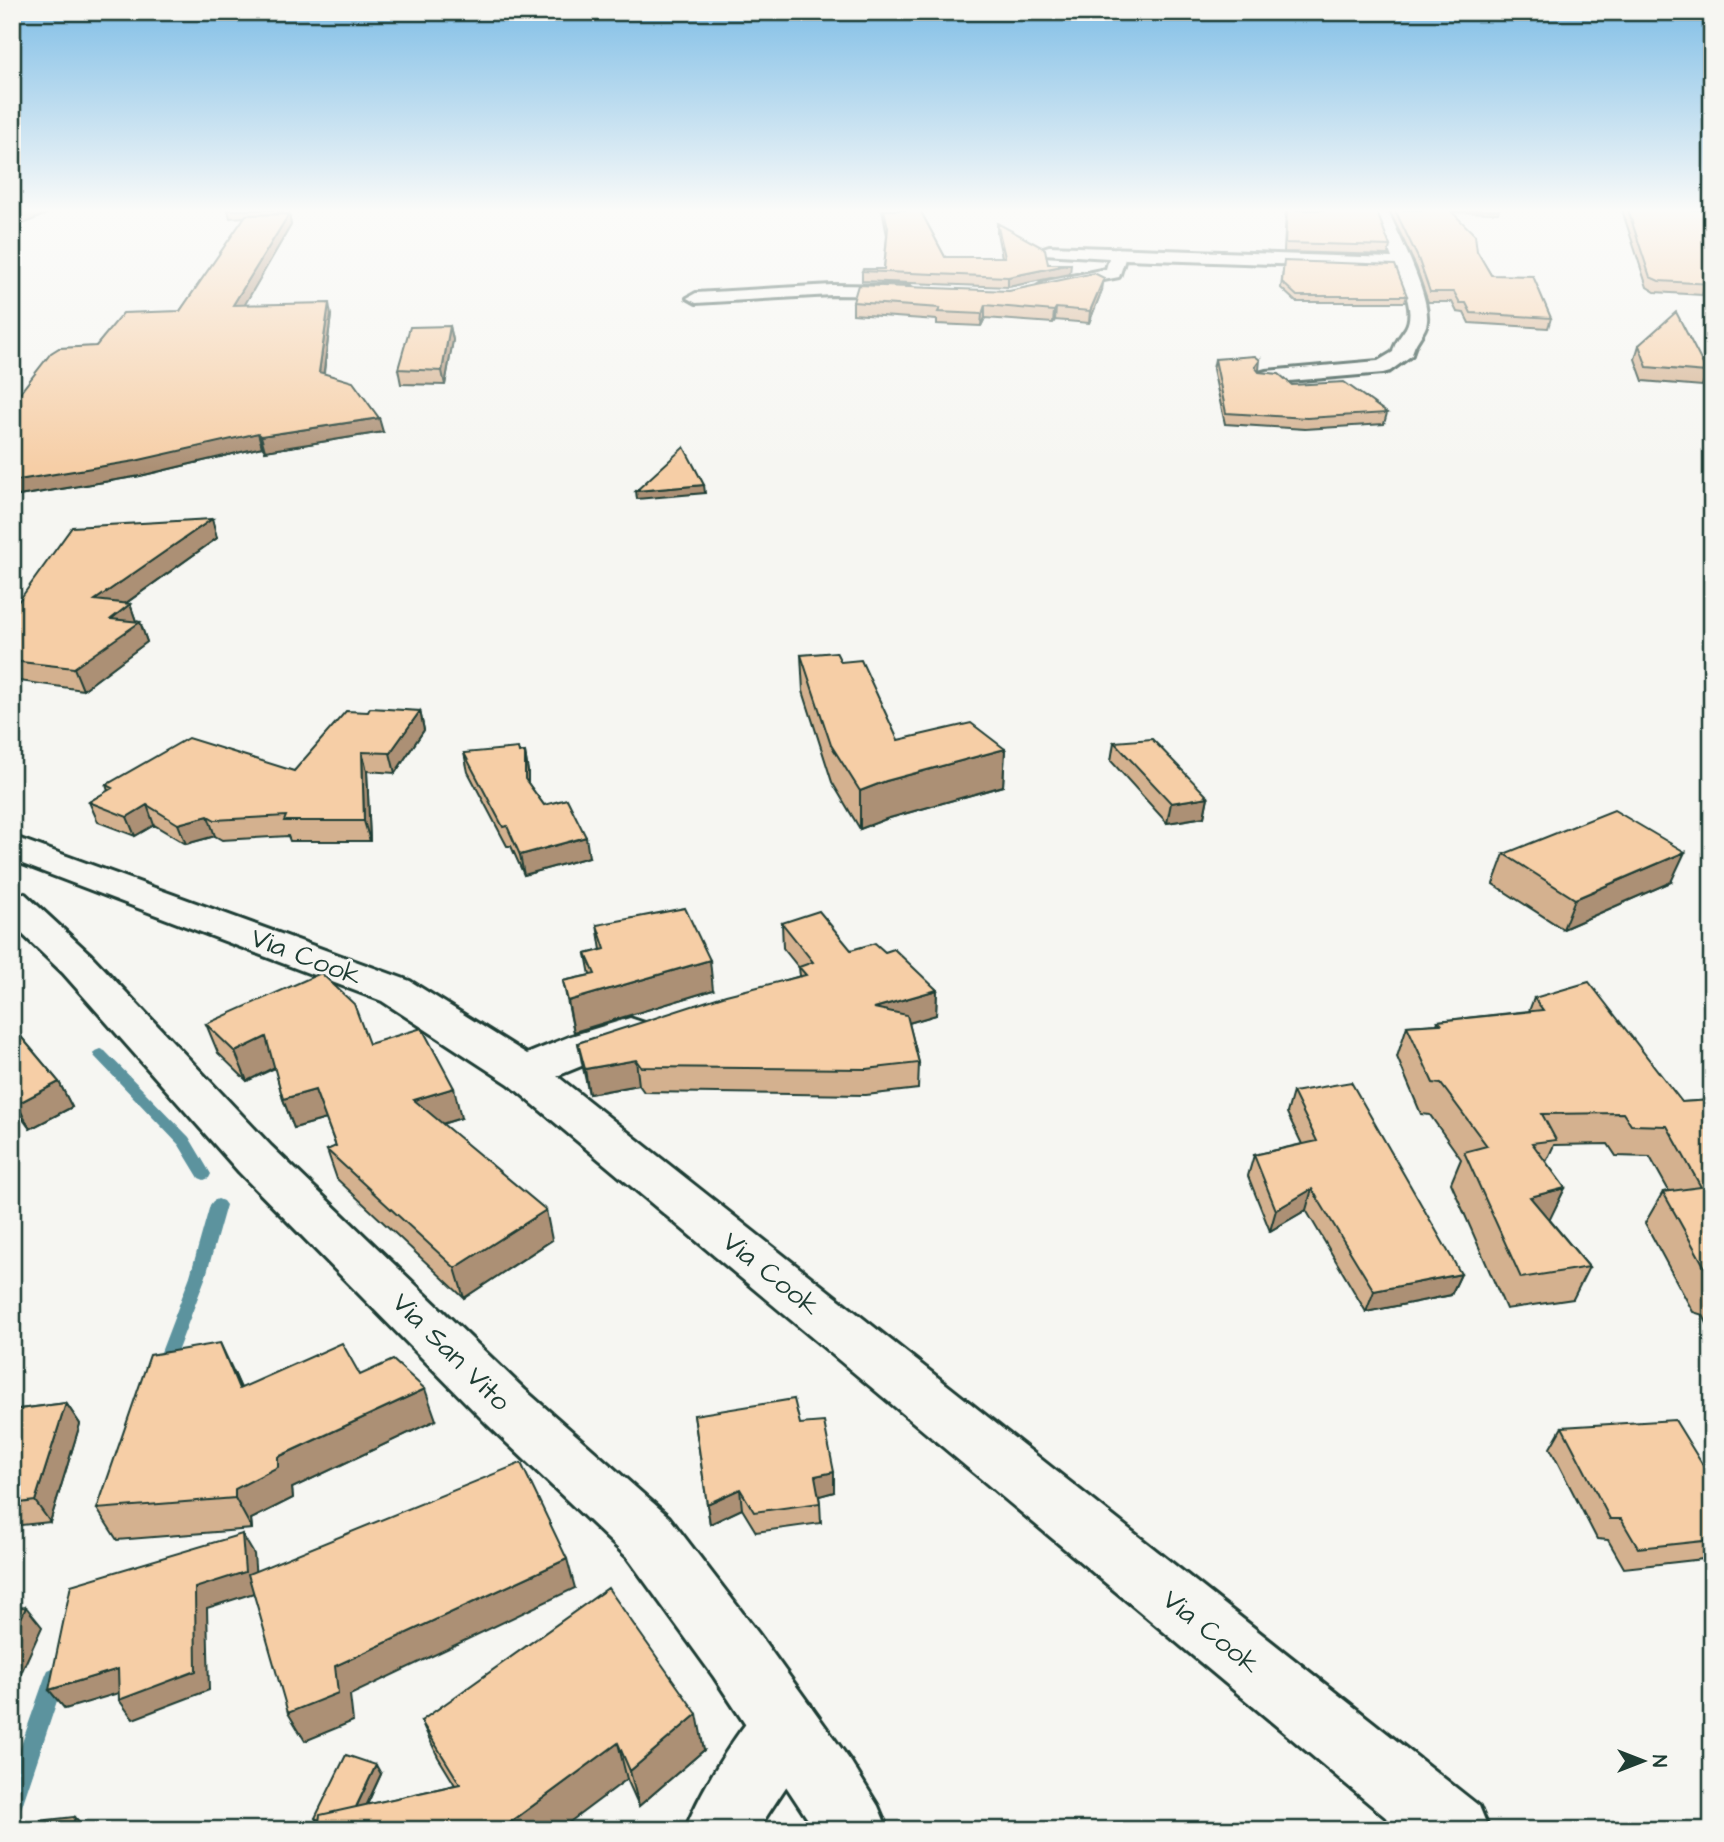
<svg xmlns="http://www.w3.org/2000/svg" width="1724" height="1842" viewBox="0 0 1724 1842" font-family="'Architects Daughter',sans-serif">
<rect width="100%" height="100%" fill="#f6f6f2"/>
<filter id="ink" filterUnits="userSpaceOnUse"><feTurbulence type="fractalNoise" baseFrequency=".0143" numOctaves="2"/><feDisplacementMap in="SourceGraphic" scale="14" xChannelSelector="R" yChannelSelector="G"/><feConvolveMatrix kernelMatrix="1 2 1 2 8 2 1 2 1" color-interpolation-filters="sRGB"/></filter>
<g filter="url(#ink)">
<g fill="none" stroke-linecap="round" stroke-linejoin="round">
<path fill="#5c939e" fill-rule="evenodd" d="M100,1049L105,1051L189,1137L211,1174L209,1178L204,1180L199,1178L179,1145L95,1057L93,1054L95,1051Z
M218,1199L223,1201L226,1205L206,1276L174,1360L172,1365L166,1367L160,1365L158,1360L190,1276L210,1205L213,1201Z
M55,1667L62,1670L65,1677L23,1803L20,1811L12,1814V1771L45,1677L48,1670Z"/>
<g stroke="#1f3d34" stroke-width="6">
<path id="street" d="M1374,210H1388C1398,235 1434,301 1426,326C1422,337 1414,342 1412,355L1390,371L1383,373L1266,383L1259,381L1256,377L1259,373L1266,371L1378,361L1393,352C1395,342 1400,337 1406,328C1416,310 1402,285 1395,268L1125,259L1119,277L1047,291L1038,286L1047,281L1106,269L1109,258L1043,254L1041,251L1043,248L1049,246L1392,258Z
M832,285L908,286L917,291L908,296L832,295L696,303L687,298L696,293Z
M12,836L410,981L527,1054L571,1036L630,1018L645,1023L651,1033L645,1043L601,1058L557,1076L1479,1806L1489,1830H1401L509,1084L382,1001L12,860Z
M787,1694L810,1704L820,1727C805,1764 778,1796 758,1830H685C699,1794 735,1732 762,1705C768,1700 779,1697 787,1694Z"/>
</g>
<g stroke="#1f3d34" stroke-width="6">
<path id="secondary" d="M12,890L25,894L91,955L271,1146L525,1390L669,1517L758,1633L851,1762L878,1806L888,1830H815L714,1677L627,1557L487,1424L239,1172L63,973L12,924Z"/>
</g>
<use href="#street" fill="#f6f6f2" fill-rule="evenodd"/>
<use href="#secondary" fill="#f6f6f2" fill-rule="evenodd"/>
</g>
<path fill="#d4b18f" stroke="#1f3d34" stroke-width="2" d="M228,210H284L281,215L289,214L291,225L244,305L331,315L324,373L383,432L265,451L262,447L140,476L12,497V394H19L96,346L180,311L245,217L230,218Z
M882,210H920L945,257H1002L997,233V223L1048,264L1070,274L1008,287L862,281V271L884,269L887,235Z
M1286,210H1376L1390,246L1388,255L1284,252Z
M1389,210H1499L1498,213L1452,212L1491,275L1551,318L1548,328L1469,323L1464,313L1457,312L1452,302H1428L1416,267Z
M1622,210H1699L1712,211V294L1702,295L1655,292L1647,287Z
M1284,261L1407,296L1405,302H1296L1281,288Z
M1102,290L1089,323L1055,320L1053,323L985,318L981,326L937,324V320L853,314V302L1009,291Z
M450,326L453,340L445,385L401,384L398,369Z
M1639,345L1707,372L1702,386L1643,381L1635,359Z
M1215,359L1259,370V372L1292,385L1387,413L1384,424L1305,429L1225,424L1213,369Z
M212,519L217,538L125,604H130L136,621L140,622L147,642L83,690L12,680V601L18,602Z
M801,655L841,662L898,740L1005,749L1003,786L886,819L860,829L832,782L803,691Z
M420,711L424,730L395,773L367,771L370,841H290L288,836L222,840L215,836L186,844L154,825L135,836L98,822L89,802L108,791L106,785L294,771L368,712Z
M1114,742L1208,797L1204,817L1167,823L1111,761Z
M525,752L528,772V783L544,805L589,857L524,875L511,846H507L468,772L464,753Z
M1504,854L1671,882L1563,929L1493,884Z
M782,923L851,950L885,952L937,990L936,1015L909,1023L919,1063L918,1089L866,1095L644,1092L639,1085L589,1094L583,1068L578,1043L800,976L799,968L783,948Z
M597,925L713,990L574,1032L563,981L590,975L586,954L601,950Z
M1534,998L1682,1102L1712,1100V1334L1703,1315L1693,1312L1645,1223L1663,1192L1669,1191L1650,1157L1616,1156L1608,1144L1554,1145L1546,1162L1565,1188L1549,1219L1589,1267L1573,1299L1506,1309L1451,1183L1461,1159L1430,1115L1421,1114L1397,1057L1407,1026L1437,1024L1438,1021L1529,1011Z
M206,1024L369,1044L461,1118L442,1124L552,1240L464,1298L337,1179L327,1150L336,1147L326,1119L294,1128L283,1099L275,1068L247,1081L218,1053Z
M12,1026L59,1082L72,1107L30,1129L19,1114L12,1117Z
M1293,1092L1461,1274L1451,1295L1366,1312L1306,1210L1270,1231L1248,1176L1254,1155L1302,1144L1287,1113Z
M235,1375L241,1388L360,1375L436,1420L292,1488L293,1498L251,1519L252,1529L117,1540L97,1509Z
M66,1403L80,1424L50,1522L12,1526V1410Z
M694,1415L800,1424L834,1492L819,1496L820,1503L821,1523L756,1532L742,1509L710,1524Z
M1562,1427L1712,1480V1558L1624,1568L1608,1540L1597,1539L1550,1448Z
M421,1721L704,1750L639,1806L627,1779L318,1824L315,1818L381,1774L367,1805L455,1785L438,1757Z"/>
<path fill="#ac9074" stroke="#1f3d34" stroke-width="2" d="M31,210H55L12,229V218Z
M277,210H284L279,217Z
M289,214L291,225L237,318L233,305Z
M1071,264L1070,274L1008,287V277Z
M1104,278L1102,290L1089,323L1090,311Z
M1712,284V294L1702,295L1705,285Z
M329,303L331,315L322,385L319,372Z
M985,305V318L981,326L982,314Z
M1056,308L1055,320L1053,323L1054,311Z
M450,326L453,340L445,385L442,371Z
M1260,360L1259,370L1253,377L1255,367Z
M379,418L383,432L265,451L261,436Z
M258,433L262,447L140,476L12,497V481Z
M704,485L705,493L637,499L636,491Z
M212,519L217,538L102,620L95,600Z
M130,604L137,624L140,622L147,642L83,690L74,668L111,619Z
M420,711L424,730L395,773L390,753Z
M1005,749L1003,786L886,819L860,829V791L886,781Z
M362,752L367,771L370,841L364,821Z
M525,752L528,772V798L525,779Z
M1208,797L1204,817L1167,823L1171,803Z
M147,805L154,825L135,836L127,817Z
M208,816L215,836L186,844L178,824Z
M586,837L589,857L524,875L520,855Z
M1685,852L1671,882L1563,929L1575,899Z
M710,960L713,990L574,1032L568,1001Z
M937,990L936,1015L874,1033V1008Z
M266,1037L277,1066L247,1081L235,1052Z
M636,1060L639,1085L589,1094L585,1069Z
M59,1082L72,1107L30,1129L17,1104Z
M454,1088L461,1118L422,1130L414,1100Z
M315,1090L326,1119L294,1128L283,1099Z
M12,1102L19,1114L12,1117Z
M1565,1188L1550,1219L1516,1228L1530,1197Z
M1312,1189L1306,1210L1270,1231L1276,1210Z
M546,1210L552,1240L464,1298L455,1268Z
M1461,1274L1451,1295L1366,1312L1374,1291Z
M220,1343L235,1375L254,1420L239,1389Z
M425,1389L436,1420L292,1488L293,1498L251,1519L252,1529L235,1498V1489L278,1457Z
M66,1403L80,1424L50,1522L35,1501Z
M834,1472V1492L816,1497L815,1476Z
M740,1489L742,1509L710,1524L707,1504Z
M242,1534L254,1554L257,1592L207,1608L209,1690L133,1719L119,1700L195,1588Z
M567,1559L575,1588L350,1695L353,1721L305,1741L288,1713L335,1666Z
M26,1607L42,1627L12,1693V1638Z
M118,1669L132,1689L65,1709L49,1690Z
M697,1714L704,1750L639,1806L630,1771Z
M618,1743L627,1779L559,1830H500Z
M376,1765L381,1774L355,1830L346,1829Z
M75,1817L83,1826L82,1830H71Z"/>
<path fill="#f6cea6" stroke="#1f3d34" stroke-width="2" d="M12,210H31L12,218Z
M884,210H920L945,257H1005L997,223L1045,249L1048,264H1071L1008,277L862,271L863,269H884L888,228Z
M1287,210H1376L1390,246L1285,243Z
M1395,210H1450L1475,235L1477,251L1491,275L1533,276L1551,318L1471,313L1466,303H1460L1454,292H1430L1418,258Z
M1628,210H1699L1712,211V284L1659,281L1650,277Z
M289,214L233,305L329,303L319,372L353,382L379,418L261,436L258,433L135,461L12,481V394H19L51,353L59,348L96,346L123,313L180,311L246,215Z
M1284,261L1395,265L1407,296H1297L1282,282Z
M1094,273L1104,278L1090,311L1056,308L1054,311L985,305L982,314L938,312L940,308L853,302L858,285L1009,291Z
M1676,312L1707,372L1647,367L1639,345Z
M450,326L442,371L398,369L410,327Z
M1255,356L1260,360L1255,367L1259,372L1279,374L1292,385L1344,382L1387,413L1307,418L1226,413L1215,359Z
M684,447L704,485L636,491Z
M212,519L95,600L130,604L111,619L140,622L74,668L12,661V601L18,602L72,527Z
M836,652L841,662L861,660L898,740L971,723L1005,749L886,781L860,791L831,745L801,655Z
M370,708L420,711L390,753L362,752L364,821H284L286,816L215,820L208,816L178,824L147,805L127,817L89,802L112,788L106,785L188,738L294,771L346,711L368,712Z
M1152,739L1208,797L1171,803L1114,742Z
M518,748L519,753L525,752V779L544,805L567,799L586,837L520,855L507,826L503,827L464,753Z
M1614,810L1685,852L1575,899L1504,854Z
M685,908L710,960L568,1001L563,981L595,974L586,954L605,949L597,925Z
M819,911L851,950L875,943L885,952L894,949L937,990L874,1008L907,1015L919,1063L866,1069L641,1067L636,1060L585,1069L578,1043L726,995L806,975L799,967L813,962L782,923Z
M321,973L354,1004L369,1044L422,1028L454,1088L414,1100L546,1210L455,1268L327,1150L336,1146L315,1090L283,1099L266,1037L235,1052L206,1024Z
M1589,982L1682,1102L1712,1100V1280L1663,1192L1701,1187L1667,1126L1631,1125L1623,1113L1542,1114L1556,1140L1532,1143L1565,1188L1530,1197L1589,1267L1521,1278L1464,1152L1487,1146L1441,1084L1433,1083L1407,1026L1441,1024L1438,1021L1543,1010L1534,998Z
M12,1026L59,1082L17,1104L12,1098Z
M1351,1082L1461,1274L1374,1291L1312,1189L1276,1210L1254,1155L1317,1141L1293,1092Z
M220,1343L239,1389L342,1343L360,1375L393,1360L425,1389L278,1457V1467L235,1489V1498L97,1509L150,1355Z
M794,1399L800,1424L824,1422L834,1472L815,1476L820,1503L754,1512L740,1489L707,1504L694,1415Z
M66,1403L35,1501L12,1504V1410Z
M1675,1420L1712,1480V1540L1638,1548L1621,1519H1610L1562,1427Z
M521,1463L567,1559L335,1666L338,1693L288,1713L248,1574Z
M242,1534L245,1572L195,1588L196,1671L119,1700L118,1669L49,1690L71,1585Z
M608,1588L697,1714L630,1771L618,1743L500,1830H318L320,1815L460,1784L421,1721Z
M26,1607L12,1638V1608Z
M346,1755L376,1765L356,1807L320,1815L319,1820L315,1818Z
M75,1817L71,1830H12V1824Z"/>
</g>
<linearGradient id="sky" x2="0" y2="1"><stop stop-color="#80bee6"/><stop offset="0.45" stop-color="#fbfbf9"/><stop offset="1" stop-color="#fbfbf9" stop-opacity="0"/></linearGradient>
<rect width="1724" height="468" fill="url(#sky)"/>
<g text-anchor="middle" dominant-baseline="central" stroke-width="6" stroke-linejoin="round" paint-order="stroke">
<g font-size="28" fill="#1f3d34" stroke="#f6f6f2">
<text transform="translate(306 957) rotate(21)">Via Cook</text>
<text transform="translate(771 1274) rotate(39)">Via Cook</text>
<text transform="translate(451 1352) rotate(45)">Via San Vito</text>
<text transform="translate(1211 1632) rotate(39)">Via Cook</text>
</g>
</g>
<rect width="1724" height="1842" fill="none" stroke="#f6f6f2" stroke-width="42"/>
<rect x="21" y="21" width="1682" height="1800" fill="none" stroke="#1f3d34" stroke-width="2.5" filter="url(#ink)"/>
<g transform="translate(1643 1761) rotate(90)" stroke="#f6f6f2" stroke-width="5" paint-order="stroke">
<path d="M0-5L12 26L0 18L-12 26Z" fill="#1f3d34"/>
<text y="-10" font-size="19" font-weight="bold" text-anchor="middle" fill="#1f3d34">N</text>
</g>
</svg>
